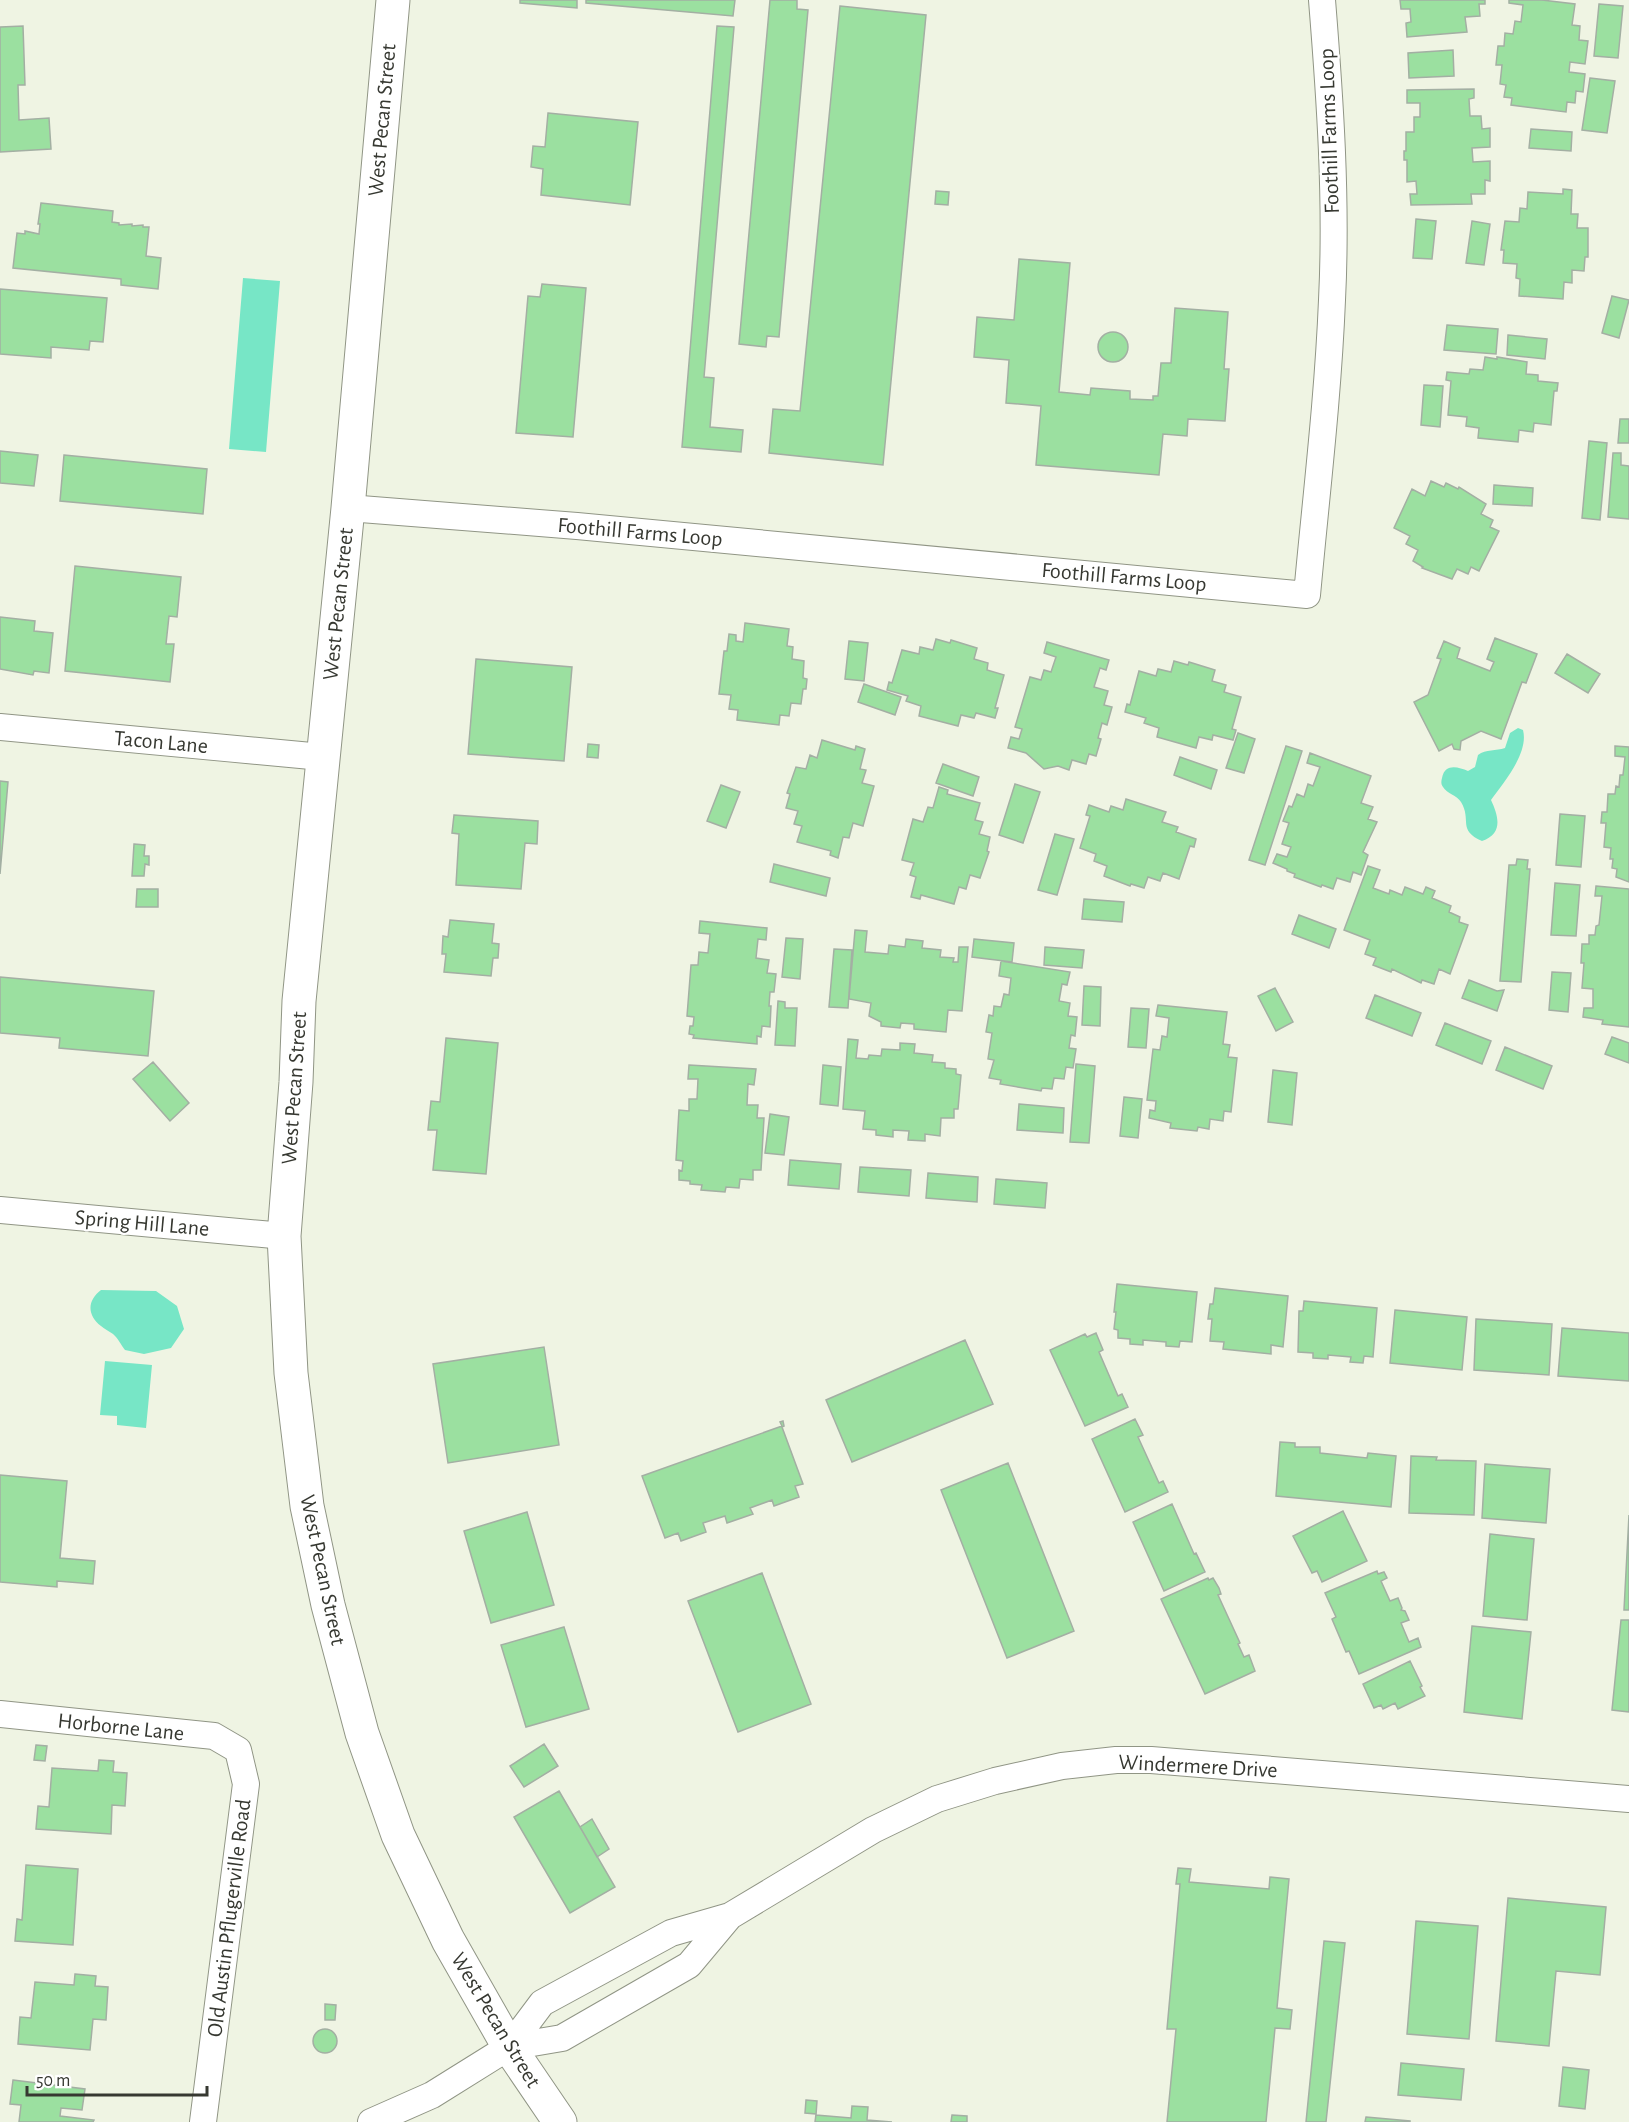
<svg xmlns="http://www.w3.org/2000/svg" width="1629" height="2122" viewBox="0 0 1629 2122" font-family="'Alegreya Sans',sans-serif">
<rect width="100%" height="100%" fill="#eff4e3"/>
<path fill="#77e6c6" d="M243,278L280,281L266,452L229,449Z
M1518,728L1523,730C1529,753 1504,782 1491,800C1499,817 1503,834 1482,841C1457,830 1472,820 1461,802C1457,795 1447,794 1443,787C1441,784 1441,782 1442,778C1445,763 1458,767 1468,771L1475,767L1478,755C1486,749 1496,751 1505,748L1510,733Z
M101,1290L156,1291L177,1306L184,1329L171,1348L144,1354L125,1350C121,1345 118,1338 113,1334C109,1331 104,1329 101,1326C86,1314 88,1300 101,1290Z
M105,1361L152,1365L146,1428L117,1425V1416L100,1415Z"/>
<path fill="#9be0a0" stroke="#a3afa3" stroke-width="1.5" d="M520,0H577V8L520,3Z
M586,0H735L733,16L586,3Z
M770,0H797V9L808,10L779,337L767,336L766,347L739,344Z
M1400,0H1485V4H1479L1480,16L1465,17L1467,32L1407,37L1406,23L1411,22L1410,9H1401Z
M1509,0H1542L1575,4L1572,25L1580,26L1579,40L1588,41L1585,64L1570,62L1569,72L1585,74L1583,92L1576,91L1575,103L1567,102L1566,112L1511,105L1512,98L1504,97L1506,85L1500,84L1502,65H1496L1498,46H1504L1505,33L1513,34L1515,21L1521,22L1523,5L1509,3Z
M1599,4L1623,6L1618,58L1594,56Z
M840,6L926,15L883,465L769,453L773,409L800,411Z
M23,26L25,85H18L19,120L49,118L51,149L0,152V27Z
M717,26L734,27L704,377L714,378L710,427L743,430L741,452L682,447Z
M1453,50L1454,76L1409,78L1408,53Z
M1590,78L1615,81L1607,133L1582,130Z
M1474,89V98L1469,99L1470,116H1481L1482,129L1490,128V147L1472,148L1473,162L1490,161V181L1485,180V194H1471L1472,204L1411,205L1410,194H1417L1416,181L1407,182V160H1404V151H1406V132H1414V117H1420V103H1407V90Z
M548,113L638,122L630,205L541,195L543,169L531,167L533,146L545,147Z
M1531,129L1572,132L1571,151L1529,148Z
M1563,189L1572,190L1571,214H1578L1577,228H1588V257H1585L1584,271L1572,270V283L1564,282L1563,299L1519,296L1520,279L1516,278L1517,264L1503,263L1504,250H1501L1505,221L1519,222L1520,208L1527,209L1528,192L1563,194Z
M936,191L949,192L948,205L935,204Z
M41,203L113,211L112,222L119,223V225L132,224V226L143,225V227H149L146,256L161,258L158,289L121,285V279L13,268L17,233L25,234V231L39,234L40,224H38Z
M1416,219L1436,221L1432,259L1413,258Z
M1472,221L1490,224L1484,265L1466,263Z
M1019,259L1070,263L1059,392L1090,395L1091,388L1130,391V399L1153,400V396H1158L1161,363H1171L1175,308L1228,312L1224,369H1229L1225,421L1188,419L1187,436L1163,434L1159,475L1036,465L1041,406L1006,403L1009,360L974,357L977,317L1014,320Z
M542,284L586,288L573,437L516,433L528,296L540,297Z
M0,289L107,298L103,342L90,341L89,350L51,347V358L0,354Z
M1612,296L1629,300L1619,338L1602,333Z
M1447,325L1498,329L1496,354L1444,350Z
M1098 347a15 15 0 1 1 30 0a15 15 0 1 1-30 0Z
M1508,335L1547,339L1545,359L1507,355Z
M1485,357L1497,359V357L1527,362L1526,374L1538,375V381L1558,383L1557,391H1554L1551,425L1534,423L1533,432L1519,430L1518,442L1478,438L1479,428L1466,426L1467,417L1448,415L1451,381L1446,380L1447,372L1469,374L1470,369L1483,370Z
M1424,385L1443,386L1440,427L1421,425Z
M1620,419H1629V443H1618Z
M1589,441L1607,443L1600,520L1582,518Z
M0,451L38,455L34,486L0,483Z
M1613,453H1621V465L1629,466V519L1608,517Z
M64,455L207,469L203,514L60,501Z
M1431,481L1444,487L1446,483L1458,489L1459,487L1486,504L1481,514L1493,520L1490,527L1499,531L1479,571L1471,567L1468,574L1457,569L1452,579L1422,568L1423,567L1413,561L1418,550L1406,544L1410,536L1394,528L1412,489L1425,496Z
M1494,485L1533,488L1532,506L1493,504Z
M75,566L181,577L177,617L169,616L166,644H174L170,682L65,671Z
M0,617L35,621L34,631L53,633L49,673L34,671L33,675L0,669Z
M745,623L789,629L787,646L793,647L792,659L804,661L803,678L807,679L806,689H803L801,704L791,703L789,716L780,715L779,725L737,720L738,710L729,709L731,695L719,694L724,651H727L729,634L736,635V641L743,642Z
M1495,638L1537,654L1526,683L1522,682L1501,739L1481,731L1461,741L1460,750L1454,749L1452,744L1439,751L1414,702L1428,695L1441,659L1437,658L1444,641L1460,648L1457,658L1490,671L1494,662L1487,659Z
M936,639L950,643L951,640L977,648L974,659L988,663L987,670L1004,675L995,708H998L995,718L976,713L974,718L961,715L958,726L919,716L921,706L906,701L908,696L887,690L889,682L892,683L902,650L919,654L920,647L933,650Z
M849,641L868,643L864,681L845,679Z
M1047,642L1109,660L1106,670L1100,668L1094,687L1108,691L1104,705L1112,707L1107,725L1102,723L1098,738L1101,739L1096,756L1089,754L1086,764L1072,760L1069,770L1058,766L1044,769L1026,753L1008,748L1011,737L1019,739L1022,729L1015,727L1030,677L1041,680L1044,670L1051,672L1056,657L1044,653Z
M1567,654L1600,674L1588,693L1555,673Z
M476,659L572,667L564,761L468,754Z
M1174,661L1188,665L1189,662L1215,670L1212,681L1226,685L1224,692L1241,697L1232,729L1236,730L1233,740L1213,735L1212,740L1199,737L1196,748L1157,737L1159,728L1144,723L1146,718L1125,712L1127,704L1130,705L1139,671L1156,676L1158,669L1171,672Z
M864,684L901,697L895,715L858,702Z
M1238,733L1255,739L1244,773L1226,768Z
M822,740L855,750L856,746L865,749L860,769L866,770L862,783L874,786L863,826L853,823L849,838L843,837L838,858L830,855L831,851L797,842L802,826L794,824L798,811L786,808L790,794L787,793L796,767L806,769L810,755L817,758Z
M588,744L599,745L598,758L587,757Z
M1286,746L1302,751L1265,865L1249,860Z
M1615,746L1629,747V882L1616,877L1617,869L1612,868L1613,859H1610L1611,848L1604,847L1606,823H1601L1602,812H1607L1608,794H1615L1616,786L1619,787L1620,775H1623L1625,757L1615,756Z
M1310,753L1371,776L1361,803L1373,807L1368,819L1377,822L1363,852L1368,855L1361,875L1353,872L1350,882L1337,878L1333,889L1322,885L1321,887L1294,877L1295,874L1287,871V869L1273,863L1277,854L1287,857L1291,847L1282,844L1289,823L1283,821L1289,806L1292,807L1297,794L1304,797L1308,784L1313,786L1320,767L1307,763Z
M1180,757L1217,770L1211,789L1174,775Z
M943,764L979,777L973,796L936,783Z
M0,781L8,782L0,874Z
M1015,784L1040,792L1023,843L999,835Z
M721,785L740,792L726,828L707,821Z
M939,787L948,790L947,794L980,803L975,820L983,822L979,834L990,837L987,851L989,852L980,878L970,875L966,889L959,887L954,904L921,895L920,899L911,897L916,877L910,875L914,863L902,860L913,819L923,822L928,807L933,808Z
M1126,799L1166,812L1162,822L1178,827L1176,832L1196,839L1194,847L1190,846L1179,879L1163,873L1160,881L1148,877L1144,888L1131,884L1130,886L1104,876L1107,866L1094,861L1096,854L1080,848L1090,816L1086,815L1089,805L1109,812L1111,806L1123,810Z
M1560,814L1585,816L1581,867L1556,865Z
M454,815L538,821L537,844L525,843L521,889L456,885L459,834L452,833Z
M1055,834L1074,839L1057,895L1038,890Z
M134,844L145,845L144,856H149V865L145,864L144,876H132Z
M1517,859L1528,860L1527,869H1530L1521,982L1500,981L1509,865H1516Z
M774,864L830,878L826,896L770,882Z
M1368,866L1380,870L1373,888L1389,894L1390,890L1402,895L1405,887L1423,894L1426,887L1435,891L1432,898L1451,906L1449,912L1460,917L1459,922L1468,925L1450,974L1439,969L1434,984L1422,980L1421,983L1392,969L1391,972L1373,965L1376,958L1365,954L1370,940L1344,930Z
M1555,883L1580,885L1576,936L1551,935Z
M1596,886L1629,889V1027L1602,1024L1603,1020L1583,1017L1584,1008H1593V989L1582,988L1584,963H1581L1582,944H1589V935H1595L1596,926L1599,925L1602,896H1595Z
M137,889H158V907H136Z
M1084,899L1124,902L1122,922L1082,919Z
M1299,915L1336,929L1329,948L1292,934Z
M450,920L494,924L492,943L499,944L498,958H493L491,976L444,972L446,954H442L443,936L448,937Z
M700,921L767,928L766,940L758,939L756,958L769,960L767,973L776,974L774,992H770L769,1006H771L770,1027L762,1026L761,1037L757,1036V1044L693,1038L694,1035L689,1034L690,1026H693L694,1017L687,1016L691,965H698L699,952L708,953L710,934L699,933Z
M855,930L867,931L865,952L888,954L889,945L905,947L906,939L923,941L922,948L941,950L940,957L954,958L953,962H958L959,947H968L962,1011L948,1010L946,1032L914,1029V1024L901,1023L900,1028L881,1026V1022L869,1016L871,1003L849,999Z
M786,938L803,939L800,979L782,977Z
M974,939L1014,943L1012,962L972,957Z
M1045,947L1084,950L1082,968L1044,965Z
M834,949L852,950L848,1008L829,1007Z
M1001,961L1070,972L1067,985L1062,984L1059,1001L1070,1003L1068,1016L1077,1017L1075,1036L1071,1035L1069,1048L1076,1049L1073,1068L1066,1067L1064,1079L1054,1078L1052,1089L1042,1088L1041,1091L1000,1084L1001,1080L989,1078L994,1060L988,1059L992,1033L986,1032L989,1015L993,1016L994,1006L1001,1007L1004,994L1009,995L1011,978L999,976Z
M1552,972L1571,973L1568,1012L1549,1010Z
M0,977L154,991L148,1056L59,1048L60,1038L0,1033Z
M1469,980L1497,991L1504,990L1497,1011L1462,998Z
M1084,986L1101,987L1100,1026L1082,1025Z
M1275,988L1293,1022L1276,1031L1258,996Z
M1375,995L1421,1013L1412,1036L1366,1018Z
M778,1001L785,1002V1008H797L795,1046L775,1045Z
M1158,1005L1227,1012L1223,1044L1230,1045L1228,1057L1237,1058L1231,1112L1224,1111L1223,1121L1210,1119L1209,1129L1198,1127L1197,1131L1170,1128L1171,1123L1149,1118L1150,1110L1155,1111L1156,1101L1147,1100L1153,1049L1160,1050L1162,1036L1167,1037L1169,1018L1156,1016Z
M1131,1008L1149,1009L1146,1048L1128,1047Z
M1445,1023L1491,1041L1482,1064L1436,1045Z
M1612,1037L1629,1043V1063L1605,1054Z
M446,1038L498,1043L486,1174L433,1170L437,1130H428L431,1101L440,1102Z
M848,1039L858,1040L856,1058L868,1059L869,1055L881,1056L882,1049L900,1050V1043L915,1044L914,1053L933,1055L932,1062L945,1063V1068L956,1069V1074L961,1075L958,1109H954V1118H941L940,1136L925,1134V1141L908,1140L909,1131L893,1130V1137L876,1135V1130L863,1129L865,1111L843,1109Z
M1505,1047L1552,1066L1543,1089L1496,1070Z
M153,1062L189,1103L170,1121L133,1079Z
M1076,1064L1095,1066L1089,1143L1070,1142Z
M689,1065L756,1069L754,1085L748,1084L747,1105H758L757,1118H764L761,1170H753V1180L740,1179L739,1188L726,1187L725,1192L701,1190L702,1185L690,1184V1181L679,1180V1170L682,1171L683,1161L676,1160L679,1110L689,1111V1099H697L698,1079H688Z
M823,1065L841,1067L838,1106L820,1104Z
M1273,1070L1297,1073L1292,1125L1268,1122Z
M1124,1097L1142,1099L1138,1138L1120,1136Z
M1019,1104L1064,1108L1063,1133L1017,1130Z
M770,1114L789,1117L784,1155L765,1153Z
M790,1160L841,1164L839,1189L788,1185Z
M860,1167L911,1170L909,1196L858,1192Z
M928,1173L978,1177L977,1202L926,1198Z
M996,1179L1047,1183L1045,1208L994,1204Z
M1117,1284L1197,1292L1192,1342L1180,1341L1179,1347L1166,1346V1342L1143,1340V1345L1130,1344V1339L1118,1338V1330L1114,1329L1116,1312H1114Z
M1215,1288L1288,1296L1283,1347L1271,1345V1354L1223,1349L1224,1342L1210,1341L1212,1319H1208L1210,1304H1213Z
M1304,1301L1377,1308L1373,1357L1364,1356L1363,1363L1350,1362L1351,1357L1328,1355V1359L1313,1358V1353L1298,1352L1299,1311H1303Z
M1395,1310L1467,1317L1462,1370L1390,1363Z
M1476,1319L1552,1324L1549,1375L1474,1370Z
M1562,1328L1629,1333V1381L1558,1376Z
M1096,1333L1103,1350L1099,1352L1118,1396L1122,1394L1128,1407L1085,1426L1050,1350L1085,1334L1087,1337Z
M965,1340L993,1404L852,1462L826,1400Z
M544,1347L559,1445L448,1463L433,1364Z
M1135,1419L1143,1435L1138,1437L1159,1483L1163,1481L1168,1492L1125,1512L1092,1439Z
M783,1421L784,1426L782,1427L803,1484L795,1486L799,1497L774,1506L772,1500L750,1508L753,1514L727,1523L725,1516L703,1523L706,1532L681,1541L678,1533L665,1538L642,1476L782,1426L780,1422Z
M1280,1442L1295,1443V1447H1320V1453L1367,1458L1368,1453L1396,1456L1391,1507L1276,1496Z
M1411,1456L1437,1457L1436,1460L1476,1461L1474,1515L1409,1513Z
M1008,1463L1074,1631L1007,1658L941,1490Z
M1485,1464L1550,1469L1546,1523L1482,1518Z
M0,1475L67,1481L60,1558L95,1561L93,1584L57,1581V1587L0,1582Z
M1172,1504L1194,1554L1196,1553L1205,1572L1164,1591L1133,1522Z
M1343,1511L1367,1561L1322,1582L1317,1571L1312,1573L1293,1536Z
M527,1512L554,1605L491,1623L464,1531Z
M1629,1515V1610H1624Z
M1490,1534L1534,1539L1527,1620L1483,1616Z
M1377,1571L1378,1574L1384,1572L1387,1578L1381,1581L1390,1601L1398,1598L1402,1608L1401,1610L1405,1611L1409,1620L1401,1623L1409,1642L1418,1638L1421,1647L1359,1674L1349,1651L1346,1652L1332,1619L1336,1617L1325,1593Z
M762,1573L811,1704L738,1732L688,1601Z
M1208,1578L1209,1580L1213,1578L1219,1588L1221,1594L1218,1595L1240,1643L1238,1644L1244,1657L1249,1655L1255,1671L1205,1694L1161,1599Z
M1621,1620H1629V1712L1612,1710Z
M1472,1626L1531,1632L1522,1719L1464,1712Z
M564,1627L589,1709L526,1727L501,1645Z
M1410,1661L1422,1686L1420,1687L1425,1696L1398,1709L1395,1703L1383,1709L1381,1705L1374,1708L1363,1684Z
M544,1744L558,1766L524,1787L510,1766Z
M36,1745L47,1746L45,1761L34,1760Z
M99,1760L114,1761L113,1772L127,1773L125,1806L112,1805L111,1834L36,1829L38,1806L49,1807L52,1768L98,1771Z
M559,1791L615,1887L570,1913L514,1817Z
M592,1819L609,1849L597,1857L580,1827Z
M26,1865L78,1869L73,1945L15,1941L17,1919L22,1920Z
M1178,1868L1191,1869L1189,1882L1269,1889L1270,1877L1289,1879L1277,2008L1292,2010L1290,2029L1275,2028L1266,2122H1167L1176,2029H1167L1180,1884H1176Z
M1508,1898L1606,1907L1600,1975L1556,1971L1549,2046L1496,2041Z
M1416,1921L1478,1926L1469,2039L1407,2034Z
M1324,1941L1345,1943L1326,2122H1306Z
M75,1974L96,1976L95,1986L108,1987L106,2020L93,2019L90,2050L18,2044L20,2017L31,2018L35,1982L74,1985Z
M325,2004L336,2005L335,2020H325Z
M313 2041a12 12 0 1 1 24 0a12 12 0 1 1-24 0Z
M1401,2063L1464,2069L1461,2100L1398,2095Z
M1563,2067L1589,2070L1585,2109L1559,2106Z
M13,2080L85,2089L82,2110L61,2108L60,2116L94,2120L93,2122H19L21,2105L10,2104Z
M806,2100L817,2101L816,2115L851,2118L852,2106L868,2107L867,2120L892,2122H815L816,2114L805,2113Z
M952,2115L967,2116V2122H951Z
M1366,2117L1410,2121V2122H1365Z"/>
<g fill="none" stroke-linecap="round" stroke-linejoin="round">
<g stroke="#909585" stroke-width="28">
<path id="minor" d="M348,508L577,526L1307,595C1316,497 1328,398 1332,300C1337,200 1330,99 1322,0
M0,727L322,757
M0,1210L284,1236
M0,1714L214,1736L238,1750L246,1784L203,2122
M509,2047L542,2003L671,1933L730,1916L873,1830L937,1799L995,1781L1062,1766L1116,1760H1151L1629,1799
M371,2122L432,2095L509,2047L562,2038L689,1965L730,1916"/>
</g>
<g stroke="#909585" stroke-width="35">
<path id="major" d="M393,0L348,508L299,1001L296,1082L284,1236L291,1373L307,1506L328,1605L362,1733L398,1835L448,1940L509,2047L560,2122"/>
</g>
<use href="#minor" stroke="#fff" stroke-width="26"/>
<use href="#major" stroke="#fff" stroke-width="33"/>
</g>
<g text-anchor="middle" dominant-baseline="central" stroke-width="4.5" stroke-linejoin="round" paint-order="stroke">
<g font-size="22" fill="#363831" stroke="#fff">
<text transform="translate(382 120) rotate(-85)">West Pecan Street</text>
<text transform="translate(1329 131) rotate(-92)">Foothill Farms Loop</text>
<text transform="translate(640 532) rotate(5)">Foothill Farms Loop</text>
<text transform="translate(1124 577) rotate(5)">Foothill Farms Loop</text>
<text transform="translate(338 604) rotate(-84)">West Pecan Street</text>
<text transform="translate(161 742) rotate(5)">Tacon Lane</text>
<text transform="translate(294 1088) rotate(-86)">West Pecan Street</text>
<text transform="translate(142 1223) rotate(5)">Spring Hill Lane</text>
<text transform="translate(323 1570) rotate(78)">West Pecan Street</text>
<text transform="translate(121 1727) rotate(6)">Horborne Lane</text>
<text transform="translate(1198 1766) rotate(3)">Windermere Drive</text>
<text transform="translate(229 1918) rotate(-83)">Old Austin Pflugerville Road</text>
<text transform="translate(496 2020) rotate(59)">West Pecan Street</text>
</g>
</g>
<path d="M27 2086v9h180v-9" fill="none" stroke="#363831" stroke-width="3"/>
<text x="36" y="2086" font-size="18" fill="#363831" stroke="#ffffff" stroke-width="4.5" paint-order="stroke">50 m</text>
</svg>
